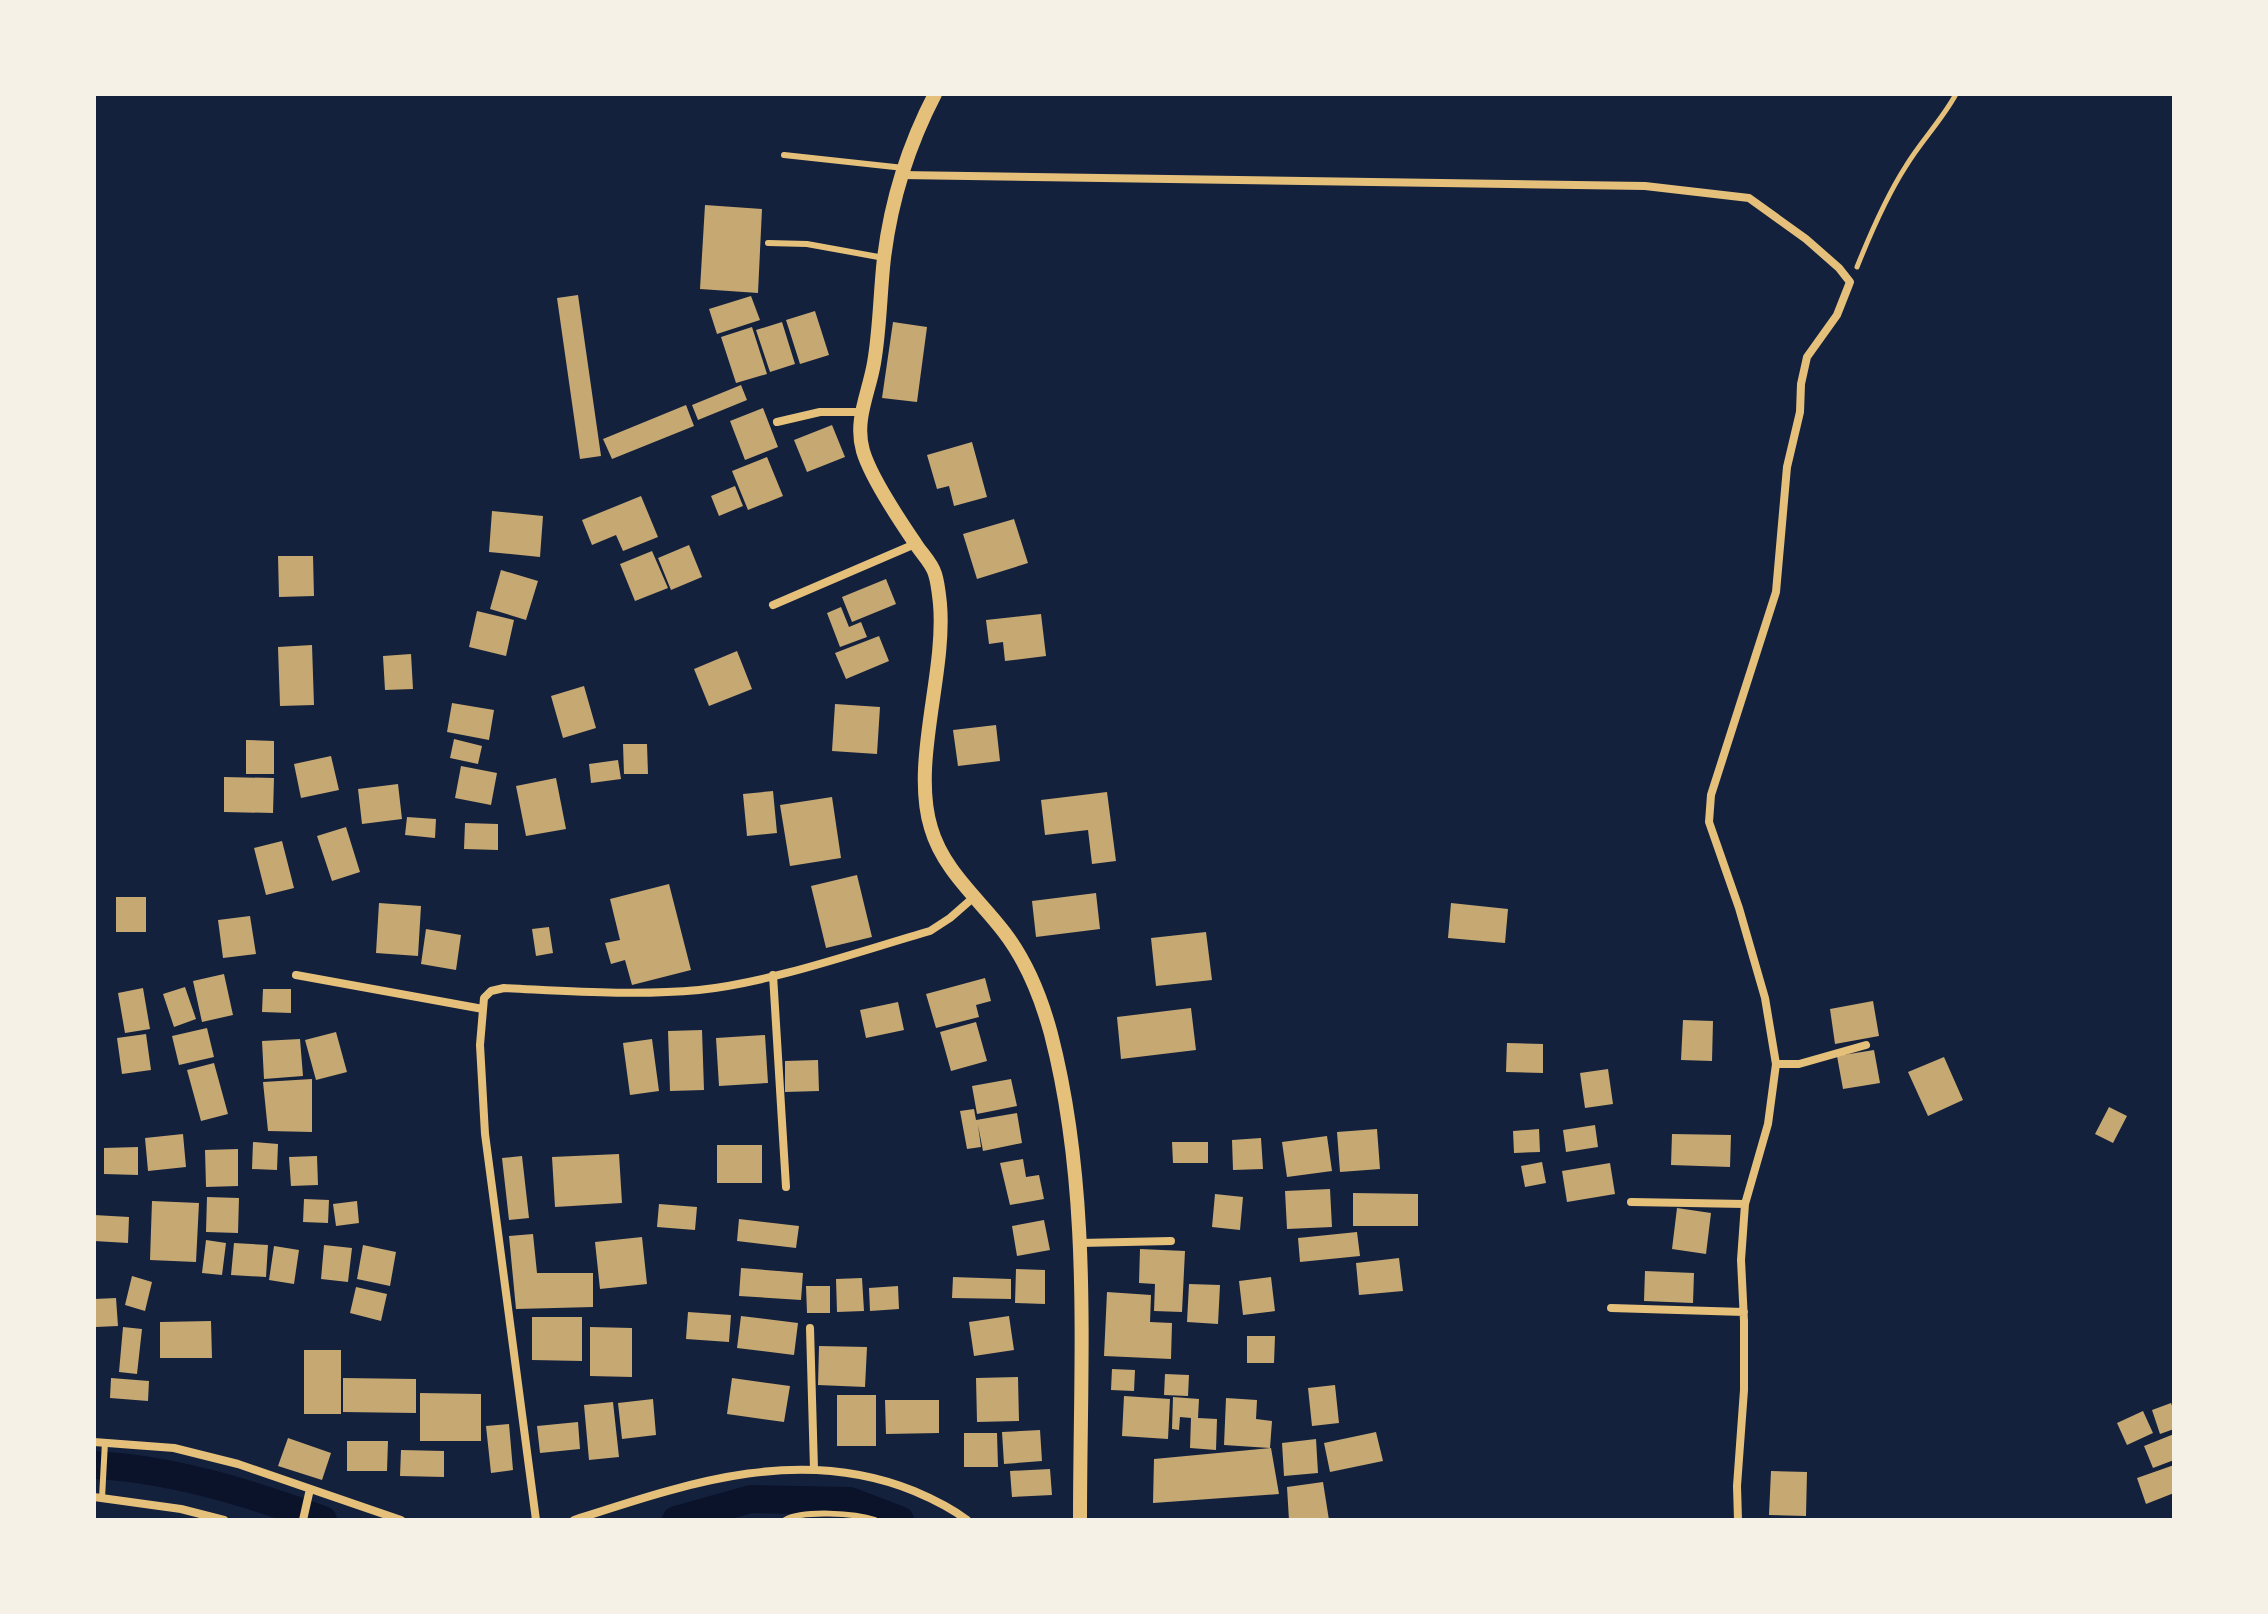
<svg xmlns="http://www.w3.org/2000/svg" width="2268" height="1614" viewBox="0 0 2268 1614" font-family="Overpass,sans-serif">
<rect width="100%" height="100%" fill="#14213d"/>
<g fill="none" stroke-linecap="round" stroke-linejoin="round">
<path stroke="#0b132b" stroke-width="28" d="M94,1465C173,1469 249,1493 323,1520
M676,1520L751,1499L850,1501L900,1520"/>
</g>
<path fill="#c6a872" d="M705,205L762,209L758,293L700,289Z
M578,295L601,456L580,459L557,298Z
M751,296L760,320L717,334L709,309Z
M815,311L829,355L800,364L786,320Z
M782,322L795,364L770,372L756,330Z
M893,322L927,327L917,402L882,398Z
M752,327L767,374L736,383L721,337Z
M741,385L747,400L698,420L692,405Z
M686,405L694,426L612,459L603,439Z
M763,408L778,447L745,460L730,421Z
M832,425L845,457L807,472L794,440Z
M972,442L987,497L954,506L949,486L937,489L927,455Z
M767,457L783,496L748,510L732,471Z
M735,486L743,506L719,516L711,496Z
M641,496L658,537L623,551L616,535L592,545L582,520Z
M492,511L543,516L540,557L489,552Z
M1014,519L1028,563L977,579L963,534Z
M689,545L702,577L671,590L658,558Z
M652,551L668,588L635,601L620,564Z
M278,556H313L314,596L279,597Z
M501,570L538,581L526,620L490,609Z
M886,579L896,604L852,622L842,597Z
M841,607L849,627L861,622L867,637L840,647L827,613Z
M477,611L514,620L506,656L469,647Z
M1041,614L1046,656L1005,661L1003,642L989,644L986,620Z
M879,636L889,661L846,679L835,653Z
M312,645L314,705L280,706L278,647Z
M737,651L752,689L709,706L694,669Z
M411,654L413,689L385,690L383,656Z
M584,686L596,728L563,738L551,696Z
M452,703L494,710L489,740L447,732Z
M835,704L880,707L877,754L832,751Z
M996,725L1000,761L958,766L953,730Z
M454,739L482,746L478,764L450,758Z
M246,740L274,741V774H246Z
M623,744H647L648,774H624Z
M331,756L339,790L301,798L294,764Z
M618,760L621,779L591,783L589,764Z
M461,766L497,773L491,805L455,798Z
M224,777L274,778L273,813L224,812Z
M556,778L566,829L526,836L516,786Z
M398,784L402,819L362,824L358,789Z
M773,791L777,833L747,836L743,794Z
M1107,792L1116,861L1092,864L1088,830L1045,835L1041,800Z
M832,797L841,858L790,866L780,805Z
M407,817L436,819L435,838L405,835Z
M465,823L498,824V850L464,849Z
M346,827L360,872L332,881L317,836Z
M282,841L294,888L266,895L254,848Z
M857,875L872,937L826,948L811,886Z
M669,884L691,970L632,985L625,960L611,964L605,943L620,940L610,899Z
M1096,893L1100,929L1036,937L1032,901Z
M116,897H146V932H116Z
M379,903L421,906L418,956L376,953Z
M1451,903L1508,909L1505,943L1448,938Z
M250,916L256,954L223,958L218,920Z
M549,927L553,953L536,956L532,929Z
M426,929L461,935L456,970L421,964Z
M1206,932L1212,980L1156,986L1151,938Z
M224,974L233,1015L202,1022L193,981Z
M985,978L991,1001L976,1005L979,1017L936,1028L926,994Z
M185,987L196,1019L174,1027L163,994Z
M143,988L150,1029L125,1033L118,993Z
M263,989H291V1013L262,1012Z
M1873,1001L1879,1036L1835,1044L1830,1009Z
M898,1002L904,1030L866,1038L860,1010Z
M1191,1008L1196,1050L1121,1059L1117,1017Z
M1683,1020L1713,1021L1712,1061L1681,1060Z
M976,1022L987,1061L951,1071L940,1032Z
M207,1028L214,1057L179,1065L172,1036Z
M702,1030L704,1090L670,1091L668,1031Z
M336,1032L347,1072L316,1080L305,1040Z
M146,1034L151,1070L122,1074L117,1038Z
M765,1035L768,1083L719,1086L716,1038Z
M300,1039L303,1076L264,1079L262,1041Z
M652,1039L659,1091L630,1095L623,1043Z
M1507,1043L1543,1044V1073L1506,1072Z
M1874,1050L1880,1083L1843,1089L1837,1056Z
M1944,1057L1963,1100L1928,1116L1908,1072Z
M818,1060L819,1091L785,1092V1061Z
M214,1063L228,1114L201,1121L187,1070Z
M1608,1069L1613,1104L1585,1108L1580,1073Z
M312,1079V1132L268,1131L263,1082Z
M1011,1079L1017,1106L977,1114L972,1086Z
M2109,1107L2127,1116L2113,1143L2095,1134Z
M974,1109L976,1120L1017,1113L1022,1143L983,1151L978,1125L981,1147L967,1149L960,1111Z
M1595,1125L1598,1147L1566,1152L1563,1130Z
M1377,1129L1380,1169L1340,1172L1337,1132Z
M1539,1129L1540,1152L1514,1153L1513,1131Z
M183,1134L186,1167L148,1171L145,1138Z
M1672,1134L1731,1135L1730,1167L1671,1165Z
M1327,1136L1332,1171L1287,1177L1282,1142Z
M1261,1138L1263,1169L1233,1170L1232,1140Z
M253,1142L278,1144L277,1170L252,1169Z
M1172,1142H1208V1163H1173Z
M717,1145H762V1183H717Z
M138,1147V1175L104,1174V1148Z
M238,1149V1186L206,1187L205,1150Z
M619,1154L622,1203L555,1207L552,1157Z
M317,1156L318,1185L291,1186L289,1157Z
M522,1156L529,1218L509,1220L502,1158Z
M1023,1159L1026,1177L1039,1175L1044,1199L1010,1205L1000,1163Z
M1542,1162L1546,1183L1525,1187L1521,1166Z
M1610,1163L1615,1194L1567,1202L1562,1171Z
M1330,1189L1332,1227L1287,1229L1285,1191Z
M1353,1193L1418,1194V1226H1353Z
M1215,1194L1243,1197L1240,1230L1212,1227Z
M207,1197L239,1198L238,1233L206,1232Z
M304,1199L329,1200L328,1223L303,1222Z
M152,1201L199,1203L196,1262L150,1260Z
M357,1201L359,1223L336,1226L333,1204Z
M659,1204L697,1207L695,1230L657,1227Z
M1677,1208L1711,1213L1706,1254L1672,1249Z
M94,1215L129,1217L128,1243L94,1241Z
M739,1219L799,1226L796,1248L737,1241Z
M1044,1220L1050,1250L1017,1256L1012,1226Z
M1357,1232L1360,1256L1300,1262L1298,1238Z
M533,1234L537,1273H593V1307L516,1309L509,1236Z
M642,1237L647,1284L600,1289L595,1242Z
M206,1240L226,1243L222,1275L202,1273Z
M234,1243L268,1245L266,1277L231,1275Z
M324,1245L352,1248L348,1282L321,1279Z
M363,1245L396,1252L390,1286L357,1279Z
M274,1246L299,1250L294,1284L269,1280Z
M1140,1249L1185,1251L1182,1312L1154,1311L1155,1284L1139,1283Z
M1399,1258L1403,1291L1359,1295L1356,1263Z
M741,1268L803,1273L801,1300L739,1296Z
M1016,1269L1045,1270V1304L1015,1303Z
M1645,1271L1694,1273L1693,1303L1644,1301Z
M132,1276L152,1282L145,1311L125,1305Z
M953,1277L1011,1279V1299L952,1298Z
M1271,1277L1275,1311L1243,1315L1239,1281Z
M862,1278L864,1311L837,1312L836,1279Z
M1189,1284L1220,1285L1218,1324L1187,1322Z
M806,1286H830V1313H807Z
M898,1286L899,1309L870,1311L869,1288Z
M356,1287L387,1294L381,1321L350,1313Z
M1107,1292L1151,1295L1150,1322L1172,1323L1171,1359L1104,1356Z
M116,1298L118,1326L96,1327L94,1299Z
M688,1312L731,1315L729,1342L686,1339Z
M741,1316L798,1323L794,1355L737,1348Z
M1009,1316L1014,1350L974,1356L969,1322Z
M532,1317H582V1361L532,1360Z
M211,1321L212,1358H160V1322Z
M123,1327L142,1329L137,1374L119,1372Z
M590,1327L632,1328V1377L590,1376Z
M1247,1336H1275L1274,1363H1247Z
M819,1346L867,1347L865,1387L818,1385Z
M304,1350H341V1414H304Z
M1112,1369L1135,1370L1134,1391L1111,1390Z
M1165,1374L1189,1375L1188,1396L1164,1395Z
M1018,1377L1019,1421L977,1422L976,1378Z
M111,1378L149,1381L148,1401L110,1398Z
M343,1378L416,1379V1413L343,1412Z
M732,1378L790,1386L784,1422L727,1414Z
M1335,1385L1339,1423L1312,1426L1308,1388Z
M420,1393L481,1394V1441H420Z
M837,1395H876V1446H837Z
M1124,1396L1170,1399L1168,1439L1122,1436Z
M1173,1397L1199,1399L1198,1418L1217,1419L1216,1450L1190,1448L1191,1418L1180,1417L1179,1430L1172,1429Z
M1226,1398L1257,1400L1256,1419L1272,1421L1270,1448L1224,1445Z
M653,1399L656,1435L622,1439L618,1403Z
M885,1400H939V1433L886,1434Z
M613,1402L619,1457L589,1460L584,1405Z
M2171,1403L2174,1411V1429L2160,1434L2152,1410Z
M2143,1411L2153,1433L2127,1445L2117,1423Z
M578,1422L580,1449L540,1453L537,1426Z
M509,1424L513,1470L491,1473L486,1426Z
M1040,1430L1042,1461L1004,1464L1002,1432Z
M1376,1432L1383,1461L1330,1472L1324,1443Z
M964,1433H997L998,1467H964Z
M2174,1434V1460L2153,1468L2144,1446Z
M288,1438L331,1453L322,1480L278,1466Z
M1316,1439L1318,1473L1284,1476L1282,1443Z
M347,1441H388L387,1471H347Z
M1271,1448L1279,1494L1153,1503L1154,1459Z
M401,1450L444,1451V1477L400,1476Z
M2174,1465V1493L2146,1504L2137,1478Z
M1050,1469L1052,1495L1012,1497L1010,1471Z
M1771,1471L1807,1472L1806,1516L1769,1515Z
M1323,1482L1329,1520H1289L1287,1487Z"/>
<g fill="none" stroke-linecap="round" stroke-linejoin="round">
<path stroke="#e5c07b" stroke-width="5" d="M1857,267C1871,232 1886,197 1906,166C1921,141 1942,120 1956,94"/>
<path stroke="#e5c07b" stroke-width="6" d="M784,155L904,168
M768,243L807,244L884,258
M102,1498L105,1442
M785,1520C803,1510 855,1513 875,1520"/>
<path stroke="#e5c07b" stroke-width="8" d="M901,175L1645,186L1749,198L1806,239L1839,268L1850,282L1837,315L1807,357L1801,384L1800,412L1787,467L1776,592L1711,795L1709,822L1739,908L1765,998L1776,1064L1768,1124L1745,1204L1741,1260L1744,1321V1390L1737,1486L1738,1520
M777,422L820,412H861
M773,605L915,544
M296,975L483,1009
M773,975L786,1187
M1776,1064H1799L1866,1045
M1631,1202L1745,1204
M1080,1243L1171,1241
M1611,1308L1744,1312
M810,1328L814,1469
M94,1442L174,1448L238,1464L401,1520
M94,1497L181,1509L224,1520
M303,1520L310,1489
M536,1520L485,1134L480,1045L484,998L491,991L504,988C569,991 634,996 699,990C773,982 857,952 930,931L950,918L974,897
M574,1520C685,1484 799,1444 914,1491C933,1499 950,1507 967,1520"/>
<path stroke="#e5c07b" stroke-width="14" d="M935,94C908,146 891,201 884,258C880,293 880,329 874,363C869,393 854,420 863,451C870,475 900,521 915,543C921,553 932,563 935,574C938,583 939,595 940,604C946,674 911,763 931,828C943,870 979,899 1004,932C1027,962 1041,997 1051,1034C1092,1193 1080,1357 1080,1520"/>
</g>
<rect width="2268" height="1614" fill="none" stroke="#f6f1e7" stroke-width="192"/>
</svg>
